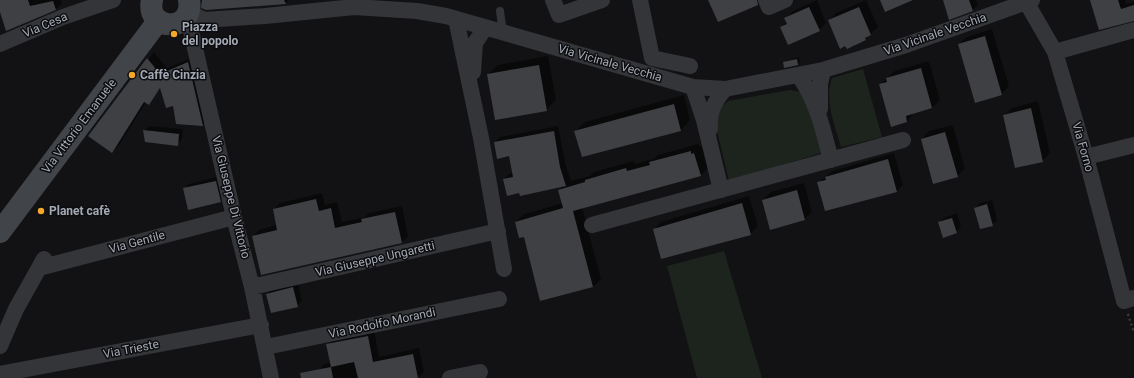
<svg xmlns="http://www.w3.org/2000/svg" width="1134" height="378" viewBox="0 0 1134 378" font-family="Roboto,sans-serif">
<rect width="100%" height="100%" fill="#121214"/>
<path fill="#1d241d" d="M863,69L882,137L841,147C835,125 824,101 832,78Z
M790,90L800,92L806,98L821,153L729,181L713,114L728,101Z
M724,251L762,378H697L667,266Z"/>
<path fill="#0007" d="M0,0H60L62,3L56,9L7,30L0,8Z
M203,0H289L286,3L206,9Z
M817,0L826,23L819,30L782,27L787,22L786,18L793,11Z
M866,0L878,27L865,39L829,21L836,13Z
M954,0H976L978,5L972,10Z
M1091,0H1125L1126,4L1134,2V20Z
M992,29L1009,86L1001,94L959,44L967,37Z
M154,52L167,68L195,57L209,118L203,124L177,123L173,105L161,88L148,104L146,102L119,145L112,152L90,136Z
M548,56L556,100L546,110L488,74L498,65Z
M799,57L800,62L798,64L784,62Z
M929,61L940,100L932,108L914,112L907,122L892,126L880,84L895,71Z
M684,95L690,120L681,130L582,156L576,131L585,122Z
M1038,101L1050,153L1042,161L1004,115L1012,108Z
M953,125L965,169L957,176L922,139L929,131Z
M149,126L183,129L182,139L177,144L144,131Z
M558,126L565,162L571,181L590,176L594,172L634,161L635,164L654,159L658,155L698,144L699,146H702L709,167L701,175L582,207L601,279L593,287L524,236L516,222L524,214L563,203L559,190L564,185L520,192L504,179L509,174L513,173L510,155L495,142L500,137Z
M894,153L903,185L897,191L818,183L833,171Z
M221,176L225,196L220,201L184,189L189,184Z
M804,183L812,212L805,219L763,200L771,192Z
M322,193L325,205L337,202L342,222L365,217L369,213L402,206L408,236L402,242L261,274L253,236L259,230L277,225L274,209L280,203Z
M749,196L758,226L750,234L654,229L661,222Z
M992,200L997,220L992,225L975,208L980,203Z
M957,213L961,227L956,232L939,223L944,218Z
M298,283L302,301L297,306L267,294L272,289Z
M374,330L379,357L419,348L424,372L417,378H321L319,370L325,364L331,363L327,345L333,339Z"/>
<path fill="#3e4044" d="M0,0H28L30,6L53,1L56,10L6,31L0,12Z
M202,0H284L286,4L206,10L201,8Z
M708,0H757L758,5L718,22Z
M880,0H913L885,12Z
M943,0H969L973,11L949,20Z
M1090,0H1118L1121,9L1134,5V21L1099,30Z
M809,7L820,31L788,45L780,27L787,24L784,18Z
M859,7L871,35L865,38L866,40L847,49L845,46L840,49L828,20Z
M985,36L1002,95L975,103L958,44Z
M147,58L160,74L188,62L203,126L176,124L173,106L166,108L160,88L149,105L144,102L112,153L88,136Z
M797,59L798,65L784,68L783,62Z
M539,65L547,111L495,120L487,74Z
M921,68L932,108L906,116L907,122L891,127L879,84L887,82L886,78Z
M674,104L681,131L582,157L574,131Z
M1031,108L1043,162L1015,168L1003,115Z
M143,130L179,134L178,146L145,142Z
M554,131L560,167L566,186L520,196L519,193L507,196L503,179L513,177L509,156L497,159L494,142Z
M945,132L958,177L933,184L921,139Z
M691,151V154L694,153L701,176L573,211L593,287L540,301L524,237L519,238L515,222L563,208L558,190L585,182V180L626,168L627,171L650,165L649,162Z
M888,159L897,192L825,211L817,182L826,180L825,177Z
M216,181L221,202L188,210L183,188Z
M797,190L805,220L770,230L762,200Z
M316,199L319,211L331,208L335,228L362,222L361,219L395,212L402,243L261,275L252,236L277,230L273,209Z
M742,203L751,235L661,259L653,229Z
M987,204L993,226L980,229L974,208Z
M952,218L957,233L943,238L938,222Z
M293,287L298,307L271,313L266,294Z
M368,336L373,362L413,354L418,378H358L354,362L331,367L333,378H301L300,373L331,367L326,344Z"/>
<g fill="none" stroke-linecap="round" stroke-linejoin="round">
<path stroke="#393c40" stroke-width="2.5" stroke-dasharray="2 3" stroke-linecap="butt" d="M1128,314L1134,333"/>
<path stroke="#333539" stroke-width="8" d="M500,11L503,33"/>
<path stroke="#333539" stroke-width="16" d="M553,0L559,15L602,0
M640,0L652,58L690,66
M766,0L769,7L785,0
M1025,0L1055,52L1086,157L1124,301L1134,298
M188,12L204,20L265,16L354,7L417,11L446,16L693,87L725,89L823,70L906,45L1032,0
M184,19L191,31L234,217L252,287L271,378
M456,19L481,138L504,269
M0,44L63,17L113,0
M1055,52L1134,30
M473,72L475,43L485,28
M799,76C817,101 823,130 831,160
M693,87L704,120L721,190
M820,109V84L823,70
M710,129C708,113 715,101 725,89
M1086,157L1134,145
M592,225L903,140
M39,268L234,217
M252,287L498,231
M0,346L16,309L44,259
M266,347L499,299
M0,374L261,325
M450,378L480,372"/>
<path stroke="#414449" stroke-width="22" d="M152,0C145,32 195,33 189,0
M0,232L158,21"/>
</g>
<g fill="#f4a72a" stroke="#0d0d0f" stroke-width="1.5">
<circle cx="174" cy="34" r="4"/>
<circle cx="132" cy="75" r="4"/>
<circle cx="41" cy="211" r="4"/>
</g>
<g text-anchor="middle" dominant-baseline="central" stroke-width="3" stroke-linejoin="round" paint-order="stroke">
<g font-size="12" fill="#a4aab5" stroke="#0d0d0f">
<text transform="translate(45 25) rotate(-23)">Via Cesa</text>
<text transform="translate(935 34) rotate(-19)">Via Vicinale Vecchia</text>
<text transform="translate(610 63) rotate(16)">Via Vicinale Vecchia</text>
<text transform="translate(79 126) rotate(-53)">Via Vittorio Emanuele</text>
<text transform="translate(1083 147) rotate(74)">Via Forno</text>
<text transform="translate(231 197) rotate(76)">Via Giuseppe Di Vittorio</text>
<text transform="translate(137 242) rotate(-15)">Via Gentile</text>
<text transform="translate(375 259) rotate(-13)">Via Giuseppe Ungaretti</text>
<text transform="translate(382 323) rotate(-12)">Via Rodolfo Morandi</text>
<text transform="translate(131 349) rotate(-11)">Via Trieste</text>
</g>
<g font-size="12" font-weight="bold" fill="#a4aab5" stroke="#0d0d0f" text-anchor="start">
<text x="182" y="27">Piazza<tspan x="182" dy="14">del popolo</tspan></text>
<text x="140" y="75">Caffè Cinzia</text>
<text x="49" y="211">Planet cafè</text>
</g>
</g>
</svg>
